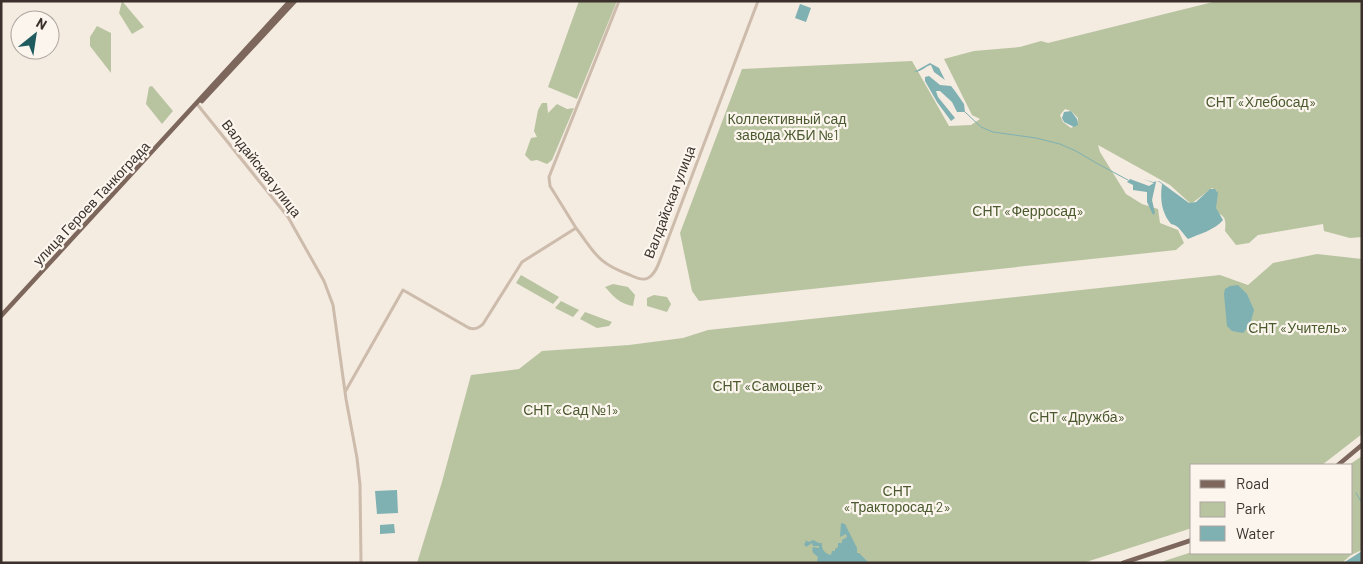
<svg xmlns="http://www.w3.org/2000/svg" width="1363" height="564" viewBox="0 0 1363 564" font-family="Barlow,sans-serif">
<rect width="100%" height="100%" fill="#f4ebe1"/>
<path fill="#b8c4a0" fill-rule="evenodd" d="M122,1L144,27L132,34L119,13Z
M579,1H617L577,99L548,87Z
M1217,1H1362V237L1350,238L1324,231L1323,224L1258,235L1249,243L1236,245L1225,231C1226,220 1226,216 1215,212L1217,191L1212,188L1191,204L1170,185L1098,145L1100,152L1126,194L1142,204L1158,209L1160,223L1178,230L1184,243L1176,250L699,301L692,291L680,233L742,69L912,61L949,126L971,125L980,119L972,115L944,59L974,51L1020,47L1041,41L1048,43ZM1065,109L1071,111L1078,118L1077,124L1071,128L1063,122L1060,115Z
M97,26L111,33V73L90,46V37Z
M152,86L173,111L162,124L146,104L149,87Z
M542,103H547L548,113L557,104L567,109L574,108L552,160L547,164L537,160L531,161L525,155L531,138L537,137L534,131L538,110Z
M1317,254L1362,259V434L1322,465H1192V528L1083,563H417L442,482L471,375L519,369L542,351L629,345L683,338L708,330L1220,275L1248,285L1273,263Z
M521,275L559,297L553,304L516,283Z
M613,284L628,287L635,295L633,306C620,304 614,297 605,287Z
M654,295L667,297L671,304L667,312L647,306V298Z
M561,301L579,310L573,317L555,308Z
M585,312L612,322L609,326L597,328L580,319Z
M1362,456V550L1351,555L1342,563H1158L1192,552L1352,553V465H1349Z"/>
<path fill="#7fb0b2" d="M800,4L811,8L806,22L795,18Z
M930,63L939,68L945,80L934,72L931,65C925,66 922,72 914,72Z
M929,76L940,85L951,86L955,91L964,104L965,112H957L952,102L940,91H936L938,97L955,118L951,121L937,102L925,81V77Z
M1071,111L1077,119L1078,125L1074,127L1064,122L1062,118L1064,112Z
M1130,179L1149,186L1154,183L1143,179L1153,182L1159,181L1189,203L1196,202L1210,189H1215L1218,193L1216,208L1223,220C1215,230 1199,234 1188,239C1182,233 1179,225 1171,224C1161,212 1160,198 1162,184L1158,181L1156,182L1152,200L1155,213L1153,215L1147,202V192L1133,190V185L1127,182Z
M1238,285L1247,294L1254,310L1250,325L1243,333L1232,331L1227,326L1224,294L1225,289L1230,286Z
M397,490L398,513L377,514L375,491Z
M841,523L845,524L857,548V553H859L869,563H820L817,561L818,557C814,553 811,553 813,547L819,548V546H813L812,543L806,547L804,544L806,542L805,540L809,542L813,540L819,543H822C821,549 825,554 831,555L832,551H835V549L838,547V543H842V540L847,537L846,534L840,537Z
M394,524L395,533L380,534V525Z
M1362,551V563H1343Z"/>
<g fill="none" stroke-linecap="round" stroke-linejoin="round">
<path stroke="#7fb0b2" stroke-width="1" d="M965,112L981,127L993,132L1036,138L1060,144L1076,151L1098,164L1128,180
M1356,493L1362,503"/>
<path stroke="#cdbbac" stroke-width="3" d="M197,104L288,217L324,281L333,305L346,399L357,458L360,485L361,563
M576,228L550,186L549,177L619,1
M345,392L403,290L469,328C475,330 479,328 483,324L522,262L576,228C596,254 597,263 630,275C636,278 643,281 648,278C656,274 659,262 662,255L758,1"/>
<path stroke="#7d675c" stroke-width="4.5" d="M202,101L295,1
M1,316L290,1
M1338,465L1362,445
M1123,563L1192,540"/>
</g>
<g text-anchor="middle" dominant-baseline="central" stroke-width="4.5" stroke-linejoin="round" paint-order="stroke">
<g font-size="14" fill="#4a5a2e" stroke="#fbf5ee">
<text x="1261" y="101">СНТ «Хлебосад»</text>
<text x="787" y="118">Коллективный сад<tspan x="787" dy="16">завода ЖБИ №1</tspan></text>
<text x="1028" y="210">СНТ «Ферросад»</text>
<text x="1298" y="327">СНТ «Учитель»</text>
<text x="768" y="385">СНТ «Самоцвет»</text>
<text x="571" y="409">СНТ «Сад №1»</text>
<text x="1077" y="416">СНТ «Дружба»</text>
<text x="897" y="490">СНТ<tspan x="897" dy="16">«Тракторосад 2»</tspan></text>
</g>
<g font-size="14" fill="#3b302b" stroke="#fbf5ee">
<text transform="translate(262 168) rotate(52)">Валдайская улица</text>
<text transform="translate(669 202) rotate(-69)">Валдайская улица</text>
<text transform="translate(91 203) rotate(-47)">улица Героев Танкограда</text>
</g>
</g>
<rect width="1363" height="564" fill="none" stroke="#3b302b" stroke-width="5"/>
<rect x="1190" y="464" width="162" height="90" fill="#fbf5ee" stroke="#aea6a0"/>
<rect x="1200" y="480" width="25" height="8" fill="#7d675c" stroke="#aea6a0"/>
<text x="1236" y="489" font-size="15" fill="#3b302b">Road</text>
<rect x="1200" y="502" width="25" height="15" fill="#b8c4a0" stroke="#aea6a0"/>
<text x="1236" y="514" font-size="15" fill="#3b302b">Park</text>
<rect x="1200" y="526" width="25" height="15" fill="#7fb0b2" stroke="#aea6a0"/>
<text x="1236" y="539" font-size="15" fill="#3b302b">Water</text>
<g transform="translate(35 35) rotate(30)"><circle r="24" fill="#fbf5ee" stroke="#aea6a0"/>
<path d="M0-4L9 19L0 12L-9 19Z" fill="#1f5a5e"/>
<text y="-8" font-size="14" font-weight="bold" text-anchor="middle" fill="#3b302b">N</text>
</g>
</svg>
